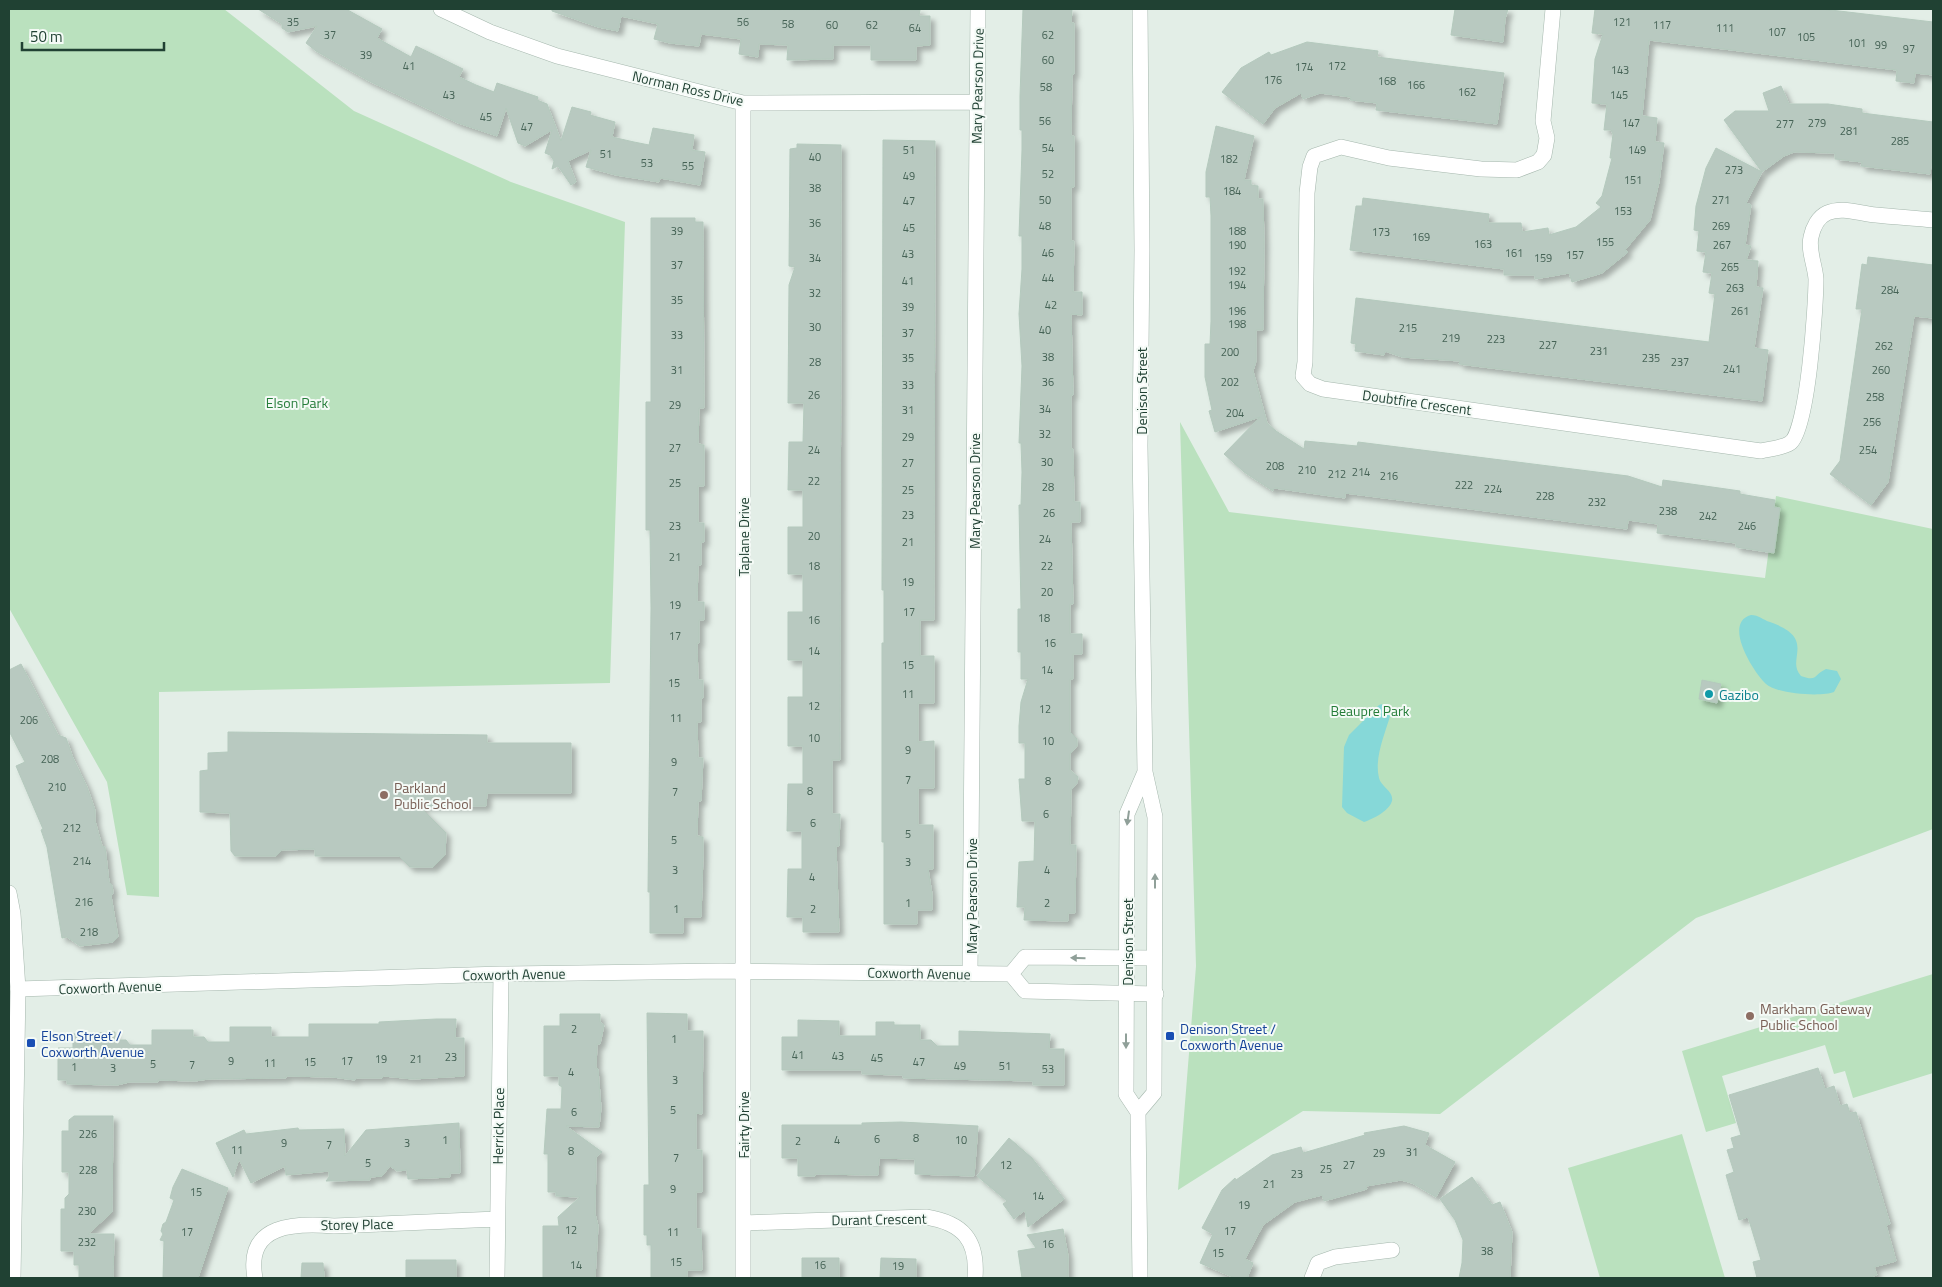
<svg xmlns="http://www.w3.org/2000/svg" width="1942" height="1287" viewBox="0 0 1942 1287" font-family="'Titillium Web',sans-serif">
<defs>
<filter id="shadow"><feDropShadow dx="4.5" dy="4.5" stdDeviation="2.5" flood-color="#0004"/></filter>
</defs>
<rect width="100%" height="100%" fill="#e3eee7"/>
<path fill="#bae1be" d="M9,9H224L354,111L511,182L625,222L610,683L159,692V897L127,895L107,782L9,608Z
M1180,422L1229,512L1765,578L1776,496L1933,529V829L1696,918L1440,1114L1303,1111L1178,1190L1196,966Z
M1933,974V1073L1853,1098L1845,1071L1834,1074L1825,1045L1722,1076L1736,1123L1706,1132L1682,1051Z
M1682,1134L1725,1278H1600L1568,1168Z"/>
<path fill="#86d8d8" d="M1751,615C1759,615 1763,620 1770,622C1818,639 1785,659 1801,676C1818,682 1813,675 1826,669L1837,671L1841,679L1834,692C1822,697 1776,694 1766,684C1754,673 1722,623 1751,615Z
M1382,704L1390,716C1385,734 1374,758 1379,778C1381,787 1394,791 1392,801C1389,811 1373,819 1364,822L1347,813L1342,807L1344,747L1349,735L1379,705Z"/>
<path fill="#b8c9c0" stroke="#b4c9bd" filter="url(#shadow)" d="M258,9H346L382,29L377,38L411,57L416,46L463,69L459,77L476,85L494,92L497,83L538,97L537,100L547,104L561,141L572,107L591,112L590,115L615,122L612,137L634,142L649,145L653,128L694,135L692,150L705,152L700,185L660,178L659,182L616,175L586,167L591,150L568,161L576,182L571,185L558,166L552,169L554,161L550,155L545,153L552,130L525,146L518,143L506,108L497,136L458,123L369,81L316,51L306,43L317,26L288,32L282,28V24Z
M552,9L920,10L919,16H930V45L916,46V60H871V45H833V59L787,60L788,45L759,44L758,57L739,54L741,39L701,34L699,46L670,43L654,39L658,24L621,16L618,31L598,27L552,11Z
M1023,9H1072L1071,23H1074V74H1072L1071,136H1074V187H1071V241H1074L1073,292H1082V315L1071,314L1073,395H1071V449H1073L1074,502H1080V522H1071L1073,604H1070V634H1082V654H1073V679H1070V732L1077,739V746L1070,754V770L1078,777L1077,783L1071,790L1070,845H1076L1075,913H1068V921L1024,920L1025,907H1017L1019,862L1034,861L1035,821H1022L1019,779H1025V743H1019V726L1021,702L1028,679H1021V652H1018V609H1021L1019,505H1021L1022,472L1021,443H1019L1022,366L1019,314L1022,269V236H1019L1022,150V130H1020V96Z
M1455,9H1508L1505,19L1503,42L1451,35Z
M1595,9H1822L1933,22V75L1915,73L1914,83L1896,81L1897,70L1649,40L1642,116L1657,118L1655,142L1664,143L1659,182L1650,220L1625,250L1628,252L1602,273L1572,282L1569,273L1535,279V275H1504V269L1350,250L1356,206H1362L1363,198L1489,214L1488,223H1521L1522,232L1548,228L1549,235L1576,227L1601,207L1596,203L1602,196L1612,158H1610L1613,134L1611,130H1604L1607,104L1592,103L1595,59L1603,34L1592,33Z
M1307,42L1378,51L1377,57L1504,73L1497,124L1376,110L1377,103L1350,100L1351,97L1320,93L1303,99L1301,93L1275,108L1263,124L1222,92L1241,68L1269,52L1271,55Z
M1781,86L1789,104H1828L1862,109V113L1933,122V149L1930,174L1861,166L1862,162L1835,159V153L1794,152L1784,156L1762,172L1746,203L1751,205L1745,245L1751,246L1746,260L1758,261L1756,287L1763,288L1754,348L1768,350L1762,401L1523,372L1459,364L1460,361L1402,357L1385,351L1384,355L1355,351L1356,344L1351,343L1356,298L1709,342L1715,294L1709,293L1712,273L1703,272L1706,252L1697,251L1699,231L1694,230L1696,206L1706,168L1716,148L1762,172L1724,120L1735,111H1769L1763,93Z
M1216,126L1254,136L1244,180H1251V185L1258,186V199H1263L1264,243L1263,330H1256V361L1253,371L1267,423L1276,431L1304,449L1305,441L1357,446L1358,442L1628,476L1662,487L1663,480L1740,491V494L1775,500L1774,507L1780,508L1774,553L1736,547V543L1657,533L1658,524L1628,520L1627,529L1345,493V498L1274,488L1273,491L1244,472L1224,454L1260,417L1215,432L1209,411L1212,410L1205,377V344H1210L1211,321V216L1210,197H1206V172Z
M883,140L935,141L934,620H920V656H934V703H918V742L934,741V788H918V825H933V869H928L932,894V910H917V924H884V842H882V643H884V590H882Z
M797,144L841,145L840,760H832V814H840L839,846H836L839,932H803V917H787L788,869H802V831H787L788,784H803V746H788V697H803V660H788V612H803V574H788V527H803V490H788L789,442H803L804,403H788L789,285L795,267L789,266L790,149L797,148Z
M651,218H695V222H703L704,408H699L698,444L704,445V486H698V523H704V542H701V565H698L697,602H704V620H699V643H697L698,680H703V698H701V722H697L698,758H703L701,801H698L697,836L703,837V855L701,917H683V933H650V892H648L651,608L650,530H646V402H651Z
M1868,257L1933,265V318L1914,316L1888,482L1871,505L1830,474L1840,461L1862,309H1856L1862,264L1867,265Z
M21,664L58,735L66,738L73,758L87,787L95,810V821L102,846L105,847L109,882L112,885L113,893L111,896L118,937L113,942L80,946L67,937L62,938L47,847L41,830L43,829L16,766L25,762L9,731V670Z
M1702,680L1721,684L1717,703L1699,699Z
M228,732L487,735V743H571V793H487L486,806H419L446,833L445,855L433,867H410L399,856H315V849L282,850L276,856H235L231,851L230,813L200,812V771L208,770V753L228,752Z
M647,1013L687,1014V1031H703L702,1114L696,1113V1150H702V1192H696V1229H701L702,1270H687V1278H651V1245H647V1235H644V1185H649Z
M560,1014H600V1022L604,1025L600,1044H597L596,1068L598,1069L601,1108L599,1127L566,1126L602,1152L596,1157L595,1214L598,1226L595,1278H543V1226H559L558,1217L580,1197L556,1196V1192H548V1154H544L547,1109H561L562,1087L559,1085V1076H544V1026H560Z
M436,1019H456L455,1038H464V1076L413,1079L384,1076L382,1078H357L355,1080L333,1077L286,1076V1078L208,1079L195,1081L158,1080V1082H129L117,1085L67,1084V1080H58V1048H73V1034L115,1032V1040H126L130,1045H152V1030H193V1037H204L208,1042H230V1027H271V1037H309V1024H379V1022Z
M798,1020L839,1021V1036H876V1022H894V1025H920V1040H931L937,1046H959V1031L1050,1034L1049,1049H1064V1085H1033V1081L903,1078V1075L862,1074V1070H782V1037H798Z
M1818,1068L1825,1089L1834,1086L1840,1106L1847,1104L1850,1113L1856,1112L1890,1224L1886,1225L1896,1261L1874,1267L1877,1275L1867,1278H1757L1753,1262L1761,1260L1748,1217L1739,1220L1726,1175L1734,1172L1727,1150L1734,1148L1731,1138L1741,1135L1729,1095Z
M74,1116H113L112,1212L88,1234H114L113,1278H79V1265H74V1251H61V1209H65V1198L69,1194V1172H62V1131H69V1120Z
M901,1122L978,1126L974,1176L915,1174V1159L879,1158L878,1175L815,1174V1176H798V1158H782V1125H862V1123Z
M459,1123L460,1173H450V1177L408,1179L407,1170L397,1171L390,1166L382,1176L370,1177V1180L326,1181L329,1177V1171L286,1175L285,1166L251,1183L239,1159L233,1177L216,1143L244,1130L246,1134L298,1128L299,1130L344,1129L345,1156L366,1130Z
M1404,1126L1429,1133L1425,1145L1455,1162L1436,1197L1412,1183L1401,1180L1366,1186L1367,1189L1324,1201L1322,1195L1295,1202L1263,1225L1245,1259L1253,1263L1247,1278H1235L1200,1263L1213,1234L1202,1228L1222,1190L1235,1178L1236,1180L1272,1155L1301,1147L1303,1153L1365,1135L1364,1133Z
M1009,1138L1032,1158L1064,1199L1028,1227L1025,1210L1014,1219L1003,1204L1007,1201L977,1176Z
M182,1169L228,1188L198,1278H163L164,1241L160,1240L163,1234L161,1231L163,1224L166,1222L174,1200L170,1198L173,1187Z
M1472,1177L1492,1205L1500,1202L1512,1232L1510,1278H1459L1462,1263L1463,1240L1455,1220L1440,1199Z
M1063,1229L1068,1256V1278H1022L1018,1251L1036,1248L1027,1235Z
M802,1258H839V1278H802Z
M881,1258L916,1259V1278H880Z
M406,1260H456V1278H406Z
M302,1263H323L324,1278H301Z"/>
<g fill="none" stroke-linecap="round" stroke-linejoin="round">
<g stroke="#a5b7ad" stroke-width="16">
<path id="minor" d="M441,9L490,32L557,56L743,103L976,102
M1553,9L1543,121L1547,138L1544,155L1538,162L1517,170L1481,169L1389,158L1341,147L1314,156L1310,167L1307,193L1305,362L1303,376L1310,384L1323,389L1761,451C1769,449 1783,448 1790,443C1808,432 1816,303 1816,279C1815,265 1808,251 1811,237C1813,228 1818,217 1827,213C1843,206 1860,214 1876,215C1895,217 1914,218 1933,220
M970,974L978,9
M1011,974L1025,957L1154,958
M18,989L501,974L721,971L1011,974L1025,991L1156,994
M743,1223L926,1217C963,1223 978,1240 975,1278
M255,1278C245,1223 296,1223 334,1226L497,1219
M497,1278L501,974
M743,1278V103
M1312,1278L1318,1263L1335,1257L1392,1250"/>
</g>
<g stroke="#a5b7ad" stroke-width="16">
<path id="tertiary" d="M9,893L13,914L18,989L13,1278
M1138,1112L1154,1093L1155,817L1145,772L1140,446L1142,250L1140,9
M1140,1278L1138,1112L1126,1094L1127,814L1145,772"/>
</g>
<use href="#minor" stroke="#fff" stroke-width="15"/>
<use href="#tertiary" stroke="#fff" stroke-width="15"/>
</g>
<defs><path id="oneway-solid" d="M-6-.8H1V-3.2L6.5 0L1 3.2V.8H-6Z" transform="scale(1.25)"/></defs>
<g fill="#90a099">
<use href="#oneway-solid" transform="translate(1128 818) rotate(98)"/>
<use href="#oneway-solid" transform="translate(1155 881) rotate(-90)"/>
<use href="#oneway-solid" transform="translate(1078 958) rotate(-179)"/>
<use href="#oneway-solid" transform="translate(1126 1041) rotate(90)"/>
</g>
<circle fill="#0f9aa8" stroke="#f4faf6" stroke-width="2" cx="1709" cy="694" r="5"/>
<g fill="#8d6e63" stroke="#f4faf6" stroke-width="2">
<circle cx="384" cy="795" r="5"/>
<circle cx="1750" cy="1016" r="5"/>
</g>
<g fill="#1a4fb4" stroke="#f4faf6" stroke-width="2">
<rect x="1165" y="1031" width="10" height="10" rx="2.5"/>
<rect x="26" y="1038" width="10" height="10" rx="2.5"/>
</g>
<g text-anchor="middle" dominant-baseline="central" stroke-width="4" stroke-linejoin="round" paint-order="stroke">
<g font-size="11" fill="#466356">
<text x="293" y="22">35</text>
<text x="743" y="22">56</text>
<text x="1622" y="22">121</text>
<text x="788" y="24">58</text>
<text x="832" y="25">60</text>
<text x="872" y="25">62</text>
<text x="1662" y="25">117</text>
<text x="915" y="28">64</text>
<text x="1725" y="28">111</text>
<text x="1777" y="32">107</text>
<text x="330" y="35">37</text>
<text x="1048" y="35">62</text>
<text x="1806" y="37">105</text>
<text x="1857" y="43">101</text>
<text x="1881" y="45">99</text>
<text x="1909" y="49">97</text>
<text x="366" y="55">39</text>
<text x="1048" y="60">60</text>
<text x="409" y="66">41</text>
<text x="1337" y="66">172</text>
<text x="1304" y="67">174</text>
<text x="1620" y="70">143</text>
<text x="1273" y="80">176</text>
<text x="1387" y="81">168</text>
<text x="1416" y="85">166</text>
<text x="1046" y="87">58</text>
<text x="1467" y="92">162</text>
<text x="449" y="95">43</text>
<text x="1619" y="95">145</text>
<text x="486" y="117">45</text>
<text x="1045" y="121">56</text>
<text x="1631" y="123">147</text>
<text x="1817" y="123">279</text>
<text x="1785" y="124">277</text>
<text x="527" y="127">47</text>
<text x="1849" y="131">281</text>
<text x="1900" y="141">285</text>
<text x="1048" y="148">54</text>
<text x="909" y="150">51</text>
<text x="1637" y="150">149</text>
<text x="606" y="154">51</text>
<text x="815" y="157">40</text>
<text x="1229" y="159">182</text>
<text x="647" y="163">53</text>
<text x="688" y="166">55</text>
<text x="1734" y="170">273</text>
<text x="1048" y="174">52</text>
<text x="909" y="176">49</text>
<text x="1633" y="180">151</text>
<text x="815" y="188">38</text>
<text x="1232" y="191">184</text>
<text x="1045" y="200">50</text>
<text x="1721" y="200">271</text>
<text x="909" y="201">47</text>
<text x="1623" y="211">153</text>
<text x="815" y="223">36</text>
<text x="1045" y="226">48</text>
<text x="1721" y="226">269</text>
<text x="909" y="228">45</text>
<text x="677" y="231">39</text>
<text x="1237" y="231">188</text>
<text x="1381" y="232">173</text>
<text x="1421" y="237">169</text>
<text x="1605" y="242">155</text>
<text x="1483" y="244">163</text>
<text x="1237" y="245">190</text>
<text x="1722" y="245">267</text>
<text x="1048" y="253">46</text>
<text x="1514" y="253">161</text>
<text x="908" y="254">43</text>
<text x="1575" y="255">157</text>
<text x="815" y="258">34</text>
<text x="1543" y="258">159</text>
<text x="677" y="265">37</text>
<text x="1730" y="267">265</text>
<text x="1237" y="271">192</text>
<text x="1048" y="278">44</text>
<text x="908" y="281">41</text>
<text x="1237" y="285">194</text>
<text x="1735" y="288">263</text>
<text x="1890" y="290">284</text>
<text x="815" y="293">32</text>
<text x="677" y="300">35</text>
<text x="1051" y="305">42</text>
<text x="908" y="307">39</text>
<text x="1237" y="311">196</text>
<text x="1740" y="311">261</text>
<text x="1237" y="324">198</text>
<text x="815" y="327">30</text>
<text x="1408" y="328">215</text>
<text x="1045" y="330">40</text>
<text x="908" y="333">37</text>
<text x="677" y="335">33</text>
<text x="1451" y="338">219</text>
<text x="1496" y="339">223</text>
<text x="1548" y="345">227</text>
<text x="1884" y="346">262</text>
<text x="1599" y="351">231</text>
<text x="1230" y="352">200</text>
<text x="1048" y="357">38</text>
<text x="908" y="358">35</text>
<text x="1651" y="358">235</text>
<text x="815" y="362">28</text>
<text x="1680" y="362">237</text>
<text x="1732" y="369">241</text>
<text x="677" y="370">31</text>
<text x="1881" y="370">260</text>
<text x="1048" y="382">36</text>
<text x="1230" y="382">202</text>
<text x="908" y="385">33</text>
<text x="814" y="395">26</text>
<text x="1875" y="397">258</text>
<text x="675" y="405">29</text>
<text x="1045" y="409">34</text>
<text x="908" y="410">31</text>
<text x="1235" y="413">204</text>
<text x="1872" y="422">256</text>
<text x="1045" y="434">32</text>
<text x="908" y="437">29</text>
<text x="675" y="448">27</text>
<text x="814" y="450">24</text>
<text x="1868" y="450">254</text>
<text x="1047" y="462">30</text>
<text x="908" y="463">27</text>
<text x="1275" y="466">208</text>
<text x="1307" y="470">210</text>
<text x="1361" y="472">214</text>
<text x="1337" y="474">212</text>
<text x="1389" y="476">216</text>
<text x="814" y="481">22</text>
<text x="675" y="483">25</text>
<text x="1464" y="485">222</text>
<text x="1048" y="487">28</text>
<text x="1493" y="489">224</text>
<text x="908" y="490">25</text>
<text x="1545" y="496">228</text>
<text x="1597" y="502">232</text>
<text x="1668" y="511">238</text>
<text x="1049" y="513">26</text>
<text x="908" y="515">23</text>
<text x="1708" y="516">242</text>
<text x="675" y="526">23</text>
<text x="1747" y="526">246</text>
<text x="814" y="536">20</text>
<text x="1045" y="539">24</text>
<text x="908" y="542">21</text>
<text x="675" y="557">21</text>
<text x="814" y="566">18</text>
<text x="1047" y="566">22</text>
<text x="908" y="582">19</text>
<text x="1047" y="592">20</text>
<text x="675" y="605">19</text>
<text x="909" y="612">17</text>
<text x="1044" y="618">18</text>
<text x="814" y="620">16</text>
<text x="675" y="636">17</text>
<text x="1050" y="643">16</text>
<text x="814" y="651">14</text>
<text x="908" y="665">15</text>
<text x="1047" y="670">14</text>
<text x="674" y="683">15</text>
<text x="908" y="694">11</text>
<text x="814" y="706">12</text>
<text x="1045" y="709">12</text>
<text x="676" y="718">11</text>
<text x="29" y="720">206</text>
<text x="814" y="738">10</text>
<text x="1048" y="741">10</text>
<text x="908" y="750">9</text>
<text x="50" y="759">208</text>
<text x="674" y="762">9</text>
<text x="908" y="780">7</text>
<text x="1048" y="781">8</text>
<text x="57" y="787">210</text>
<text x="810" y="791">8</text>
<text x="675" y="792">7</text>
<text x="1046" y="814">6</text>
<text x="813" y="823">6</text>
<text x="72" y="828">212</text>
<text x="908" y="834">5</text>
<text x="674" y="840">5</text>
<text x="82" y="861">214</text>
<text x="908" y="862">3</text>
<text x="675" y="870">3</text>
<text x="1047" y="870">4</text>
<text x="812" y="877">4</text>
<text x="84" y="902">216</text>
<text x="908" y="903">1</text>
<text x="1047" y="903">2</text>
<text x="676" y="909">1</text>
<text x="813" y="909">2</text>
<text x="89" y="932">218</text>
<text x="574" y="1029">2</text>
<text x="674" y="1039">1</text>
<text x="798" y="1055">41</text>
<text x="838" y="1056">43</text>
<text x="451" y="1057">23</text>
<text x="877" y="1058">45</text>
<text x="381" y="1059">19</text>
<text x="416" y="1059">21</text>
<text x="231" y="1061">9</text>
<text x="347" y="1061">17</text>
<text x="310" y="1062">15</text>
<text x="919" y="1062">47</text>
<text x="270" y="1063">11</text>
<text x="153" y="1064">5</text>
<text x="192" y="1065">7</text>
<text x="960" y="1066">49</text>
<text x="1005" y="1066">51</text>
<text x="74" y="1067">1</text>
<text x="113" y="1068">3</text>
<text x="1048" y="1069">53</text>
<text x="571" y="1072">4</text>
<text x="675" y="1080">3</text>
<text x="673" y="1110">5</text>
<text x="574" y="1112">6</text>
<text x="88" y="1134">226</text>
<text x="916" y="1138">8</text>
<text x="877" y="1139">6</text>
<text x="445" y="1140">1</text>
<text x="837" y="1140">4</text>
<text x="961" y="1140">10</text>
<text x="798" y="1141">2</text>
<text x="284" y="1143">9</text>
<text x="407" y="1143">3</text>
<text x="329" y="1145">7</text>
<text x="237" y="1150">11</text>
<text x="571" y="1151">8</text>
<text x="1412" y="1152">31</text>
<text x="1379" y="1153">29</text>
<text x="676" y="1158">7</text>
<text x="368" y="1163">5</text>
<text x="1006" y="1165">12</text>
<text x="1349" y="1165">27</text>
<text x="1326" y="1169">25</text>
<text x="88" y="1170">228</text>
<text x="1297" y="1174">23</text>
<text x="1269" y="1184">21</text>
<text x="673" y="1189">9</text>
<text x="196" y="1192">15</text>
<text x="1038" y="1196">14</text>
<text x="1244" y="1205">19</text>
<text x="87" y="1211">230</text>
<text x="571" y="1230">12</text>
<text x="1230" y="1231">17</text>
<text x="187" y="1232">17</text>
<text x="673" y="1232">11</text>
<text x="87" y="1242">232</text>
<text x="1048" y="1244">16</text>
<text x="1487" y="1251">38</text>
<text x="1218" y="1253">15</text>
<text x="676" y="1262">15</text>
<text x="576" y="1265">14</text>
<text x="820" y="1265">16</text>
<text x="898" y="1266">19</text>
</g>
<g font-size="14" fill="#204133" stroke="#f4faf6">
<text transform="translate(977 86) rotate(-89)">Mary Pearson Drive</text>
<text transform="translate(688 88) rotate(13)">Norman Ross Drive</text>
<text transform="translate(1141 391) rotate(-90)">Denison Street</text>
<text transform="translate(1417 402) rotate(8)">Doubtfire Crescent</text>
<text transform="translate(974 491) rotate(-90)">Mary Pearson Drive</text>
<text transform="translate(743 537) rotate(-90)">Taplane Drive</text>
<text transform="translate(971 896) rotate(-90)">Mary Pearson Drive</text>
<text transform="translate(1127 942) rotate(-90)">Denison Street</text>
<text transform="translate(919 973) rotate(1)">Coxworth Avenue</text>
<text transform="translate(514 974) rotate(-1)">Coxworth Avenue</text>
<text transform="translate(110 987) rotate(-2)">Coxworth Avenue</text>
<text transform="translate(743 1125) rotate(-90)">Fairty Drive</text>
<text transform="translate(498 1126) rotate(-89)">Herrick Place</text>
<text transform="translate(879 1219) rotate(-1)">Durant Crescent</text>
<text transform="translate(357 1224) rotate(-1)">Storey Place</text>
</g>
<g font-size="14" fill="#267d3a" stroke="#f4faf6">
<text x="297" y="402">Elson Park</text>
<text x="1370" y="710">Beaupre Park</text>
</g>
<g font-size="14" fill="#0d838f" stroke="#f4faf6" text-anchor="start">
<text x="1719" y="694">Gazibo</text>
</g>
<g font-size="14" fill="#785e54" stroke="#f4faf6" text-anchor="start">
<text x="394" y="787">Parkland<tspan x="394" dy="16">Public School</tspan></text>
<text x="1760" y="1008">Markham Gateway<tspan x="1760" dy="16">Public School</tspan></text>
</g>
<g font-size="14" fill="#164399" stroke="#f4faf6" text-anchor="start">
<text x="1180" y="1028">Denison Street /<tspan x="1180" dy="16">Coxworth Avenue</tspan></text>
<text x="41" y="1035">Elson Street /<tspan x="41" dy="16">Coxworth Avenue</tspan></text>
</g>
</g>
<rect width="1942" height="1287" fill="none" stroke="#204133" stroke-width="20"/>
<path d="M22 42v8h142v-8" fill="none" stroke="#204133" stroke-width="2.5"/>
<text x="30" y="42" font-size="15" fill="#204133" stroke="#f4faf6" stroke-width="4" paint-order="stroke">50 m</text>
</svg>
